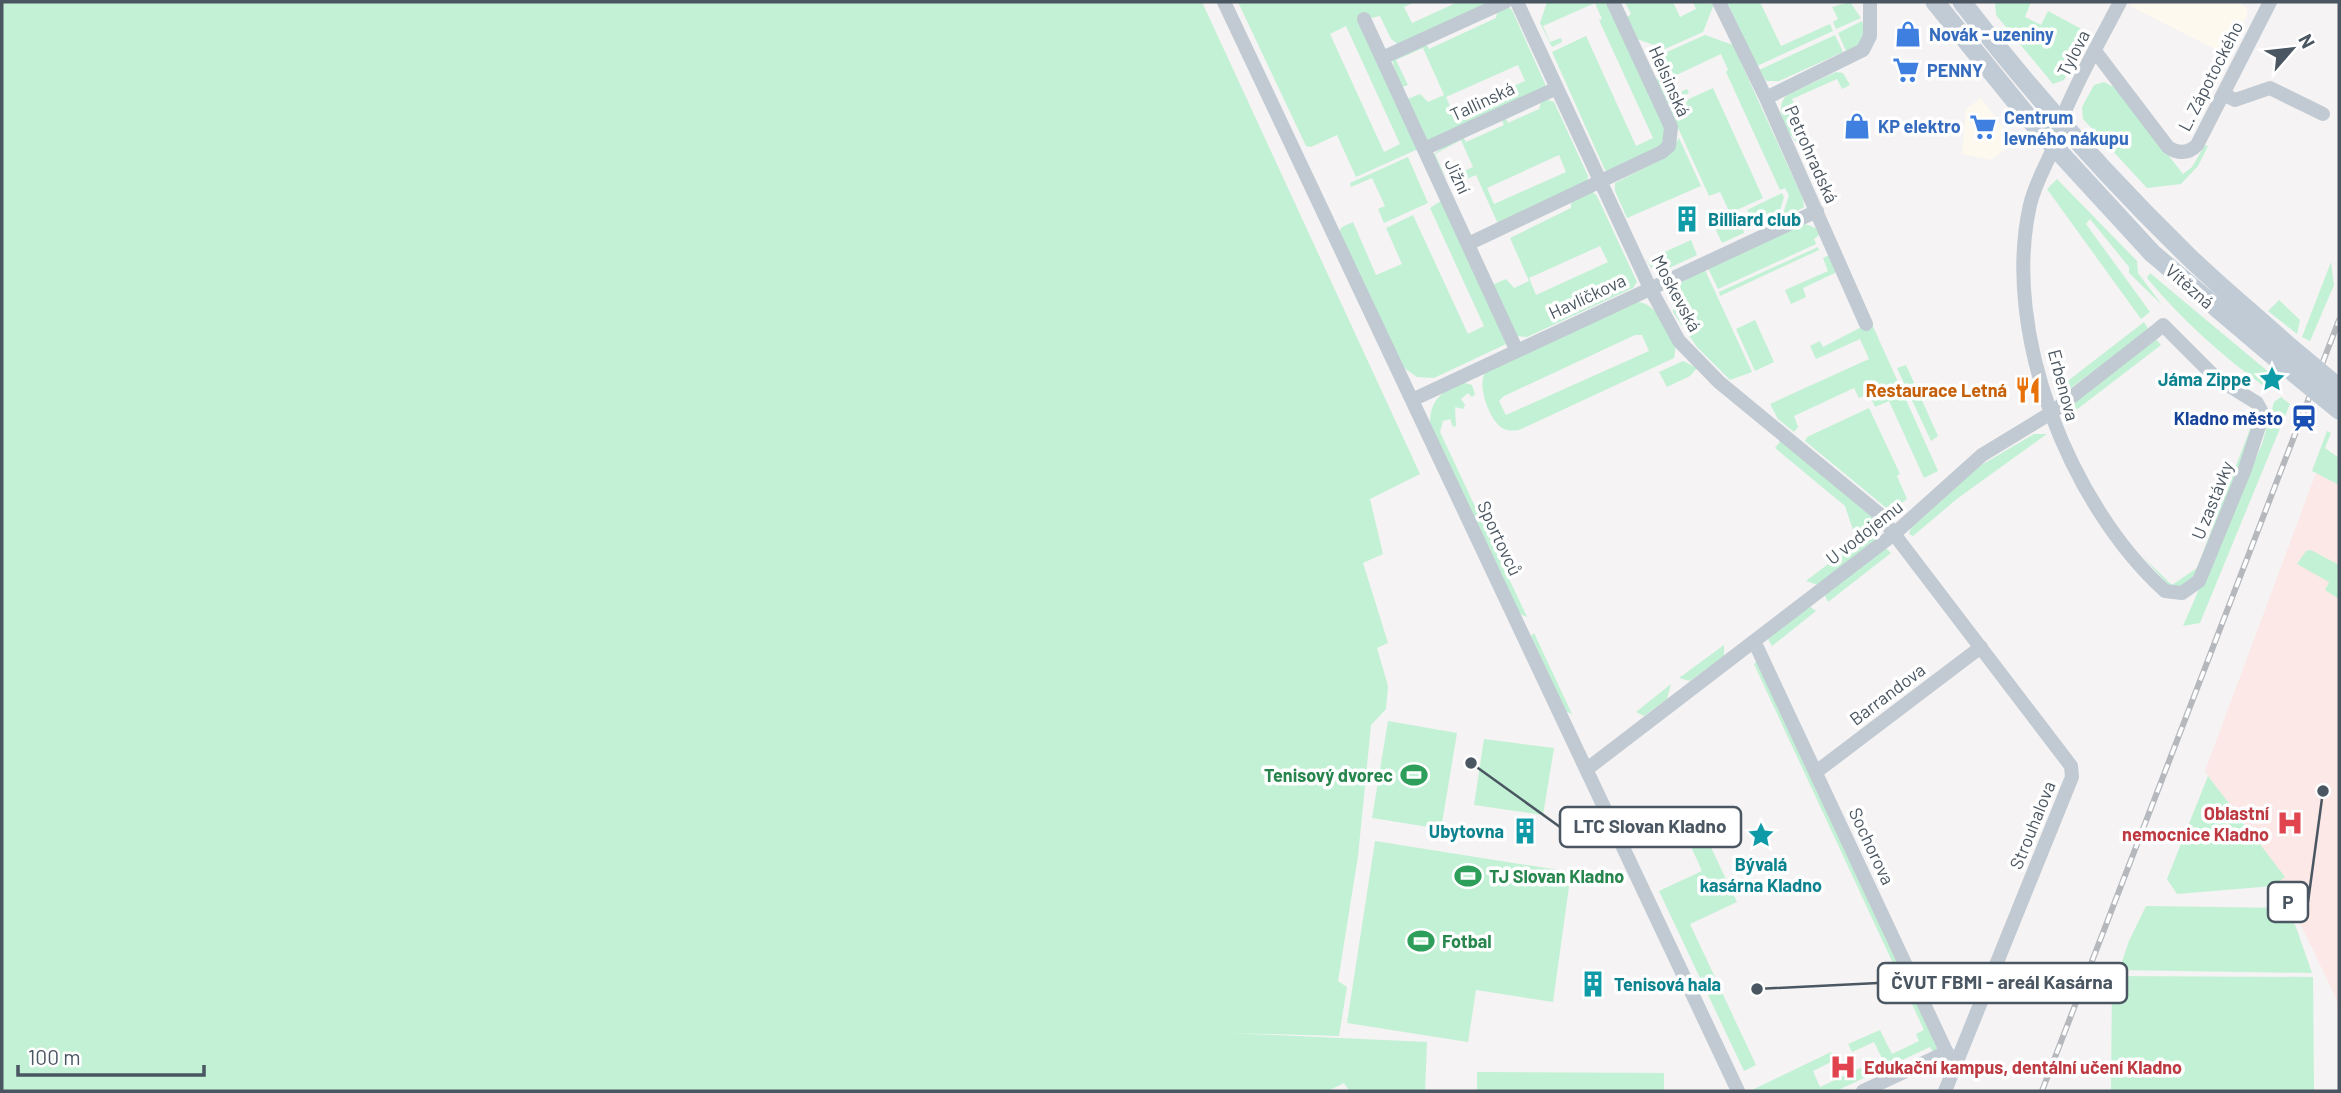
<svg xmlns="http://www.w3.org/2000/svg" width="2341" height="1093" viewBox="0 0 2341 1093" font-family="Barlow,sans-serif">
<rect width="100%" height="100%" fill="#f5f3f3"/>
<path fill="#fdf9ef" d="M2132,2H2239L2247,8V15L2227,55L2130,6Z
M1981,98L2014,143L1991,160L1962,154L1966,109Z"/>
<path fill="#fce8e6" d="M2316,473L2339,485V1091L2337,1000L2274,869L2205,771Z"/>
<path fill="#c3f1d5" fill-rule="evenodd" d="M2,2H1202L1420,474L1370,499L1383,554L1363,563L1388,643L1377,648L1388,686L1386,709L1371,725L1358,856L1338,981L1347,987L1339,1036L1229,1033L1427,1042L1425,1091H1349L1344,1083L1328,1091H2Z
M1238,2H1415L1404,7L1412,23L1458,2H1499L1399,45L1391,39L1380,16L1362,20L1418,149L1356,177L1337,135L1311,147L1306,146ZM1346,26L1400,144L1384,152L1330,34Z
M1547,2H1610L1667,127V142L1609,172L1605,170L1552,52L1586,36L1636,146L1653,138L1599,20L1602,19L1595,3L1543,26L1550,42L1561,38L1562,42L1552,47L1540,23Z
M1625,2H1673L1680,17L1696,9L1693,2L1714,4L1703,32L1665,49L1637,39L1627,17L1631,14Z
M1727,2H1760L1781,46L1830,24L1833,31L1757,66Z
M1850,2L1861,18L1836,29L1833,22L1838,19L1832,7Z
M1995,2H2031L2025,17L2041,25L2048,11L2085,31L2089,38L2064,80L2053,84L1996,15Z
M1507,6L1512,10L1546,86L1437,140H1426L1405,100L1420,94L1428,102L1444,95L1423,48L1396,60L1408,85L1399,88L1392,59L1425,42L1429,49L1496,18L1498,8ZM1518,65L1525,81L1453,113L1446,97Z
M1862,21L1866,31L1859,45L1846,51L1838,33Z
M1705,35L1733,45L1803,199L1804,207L1781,220L1789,195L1785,188L1780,190L1726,72L1728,70L1721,54L1670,78L1677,94L1687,89L1689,93L1667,104L1656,80L1667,52Z
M1835,35L1843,52L1779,81H1766L1759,70Z
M1836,72L1843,73L1850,85L1842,89L1837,79L1792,99L1811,144L1800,146C1788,135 1772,109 1787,95Z
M2104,82L2116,88L2183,174L2192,167L2205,145L2208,146L2198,166L2181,184L2147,188L2083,119L2082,107L2094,85Z
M1713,88L1763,198L1730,213L1720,192L1709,196L1669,108Z
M1542,98L1554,102L1588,176L1587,184L1499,226L1476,175L1466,179L1462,172L1473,167L1461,140L1435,154L1446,179L1432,155L1462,135L1466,142L1504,125L1500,117L1504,115L1508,123L1539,109ZM1559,155L1566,172L1494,204L1487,188Z
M1679,138L1701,186L1627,218L1615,191V183L1668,156Z
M1408,157L1428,203L1384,223L1378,209L1385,206L1372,178L1351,187L1350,183Z
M2057,179L2137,261L2138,273L2162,305L2129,273V267L2090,219L2086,224L2150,312L2141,319L2047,189Z
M1592,191L1597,196L1637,282L1633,288L1527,337L1517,336L1490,286L1506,279L1514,288L1529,281L1510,238L1571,208V199ZM1600,246L1608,262L1536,295L1529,278Z
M1782,193L1784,197L1778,217L1757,227L1747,210Z
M1444,199L1506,344L1434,378L1417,377L1404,368L1338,233L1342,227L1353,222L1376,275L1402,264L1386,228L1413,215L1468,334L1484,326L1430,208Z
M1740,213L1744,233L1722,243L1715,228L1735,219Z
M1805,224L1816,228L1819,235L1814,239L1816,244L1718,289L1708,268Z
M1691,240L1697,255L1663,271L1651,268L1647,260Z
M1818,247L1819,250L1720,296L1719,292Z
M1829,255L1837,272L1803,288L1806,297L1791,304L1785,290L1828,271L1823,258Z
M2331,262L2334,285L2310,341L2302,337Z
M1705,270L1752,372L1730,380L1697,347L1673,312L1677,284Z
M2150,273L2271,374L2278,382L2265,387C2221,355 2182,320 2147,278Z
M2279,300L2300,320L2297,334L2268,311Z
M1635,302C1657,301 1667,330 1676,346L1674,358L1519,430C1513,431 1508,431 1502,428C1489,419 1476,384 1486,371ZM1635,335H1642L1649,351L1506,415L1499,401L1504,396Z
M1755,320L1774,362L1755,371L1736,329Z
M1871,322L1938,471L1924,478L1889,401L1875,407L1869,394L1859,398L1854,388L1794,416L1798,427L1794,432L1778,419L1770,404L1869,359L1860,339L1816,359L1810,346L1820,341L1823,347Z
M2144,322L2149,330L2064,393L2060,387Z
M2155,338L2161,345L2071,414L2066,408Z
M1683,361L1697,368L1690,376L1667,387L1659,372Z
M1906,365L1938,436L1931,441L1897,368Z
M1462,382L1472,385L1475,394L1472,397L1468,393L1461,399L1465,405L1463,409L1455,407L1456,426L1453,427L1450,419L1443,421L1440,432L1527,617L1520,614L1430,424C1430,400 1441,392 1462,382Z
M2281,397L2290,404L2200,623L2183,626L2262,444L2274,402Z
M1869,408L1900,474L1897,476L1907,499L1890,511L1805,441L1807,437Z
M2255,416L2257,422L2197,575L2189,584L2171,588L2142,556L2172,585L2197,568Z
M2327,431L2331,433L2325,448L2339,458V485L2312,471Z
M2034,434H2047L1958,498L1913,536L1909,534L1911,528L1978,467Z
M1782,439L1872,514L1874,525L1856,539L1845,506L1775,448Z
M1871,531L1878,539L1818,585L1806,581Z
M1886,548L1891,553L1828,602L1824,594Z
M2311,550L2339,565V599L2325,590L2329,582L2297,564L2306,551Z
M1809,606L1816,611L1772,646L1768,639L1771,635Z
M1534,633L1572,714L1565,711L1531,636Z
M1724,645V656L1690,681L1679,678Z
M1757,661L1938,1049L1934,1053L1930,1047L1836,1091L1752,1090L1831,1052L1835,1060L1813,1071L1820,1087L1882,1058L1874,1042L1852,1052L1848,1044L1880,1030L1892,1054L1919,1041L1916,1034L1924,1030L1754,664Z
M1671,684L1667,699L1644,716L1636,712Z
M1388,721L1457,733L1441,829L1372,818Z
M1484,739L1554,748L1543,815L1474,805Z
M2208,776L2285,877L2273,886L2177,894L2167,879Z
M1695,814L1737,902L1690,924L1756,1065L1744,1071L1659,891L1702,871L1680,822Z
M1375,841L1571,872L1553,1002L1476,990L1468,1042L1347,1023Z
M2146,906L2286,908L2296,927L2312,973L2119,970L2129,941Z
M2112,976L2313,977L2314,1091H2111Z
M1477,1072L1664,1073V1091H1477Z"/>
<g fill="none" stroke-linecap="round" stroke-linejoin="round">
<path stroke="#c1cad2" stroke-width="14" d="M1224,2L1738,1091
M1517,2L1650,288L1679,341L1719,382L1878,513L2071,766L2072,777L1945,1091
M1719,2L1766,98L1866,324
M1364,19L1516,349
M2095,51L2168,147C2178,154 2188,154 2197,145L2270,2
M1382,58L1505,2
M2223,94L2235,100L2270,88L2323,114
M1766,98L1863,50L1870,36V2
M1424,149L1557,88
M1468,244L1662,152L1669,146L1671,127L1613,2
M1412,400L1817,211
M1754,641L1954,1068
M1587,769L1894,534L1982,455L2051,413L2156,331L2163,325L2215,377L2257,403L2263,414L2245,469L2199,581L2182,593L2165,591C2070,505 2001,332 2030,205C2035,183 2046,166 2054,146C2057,138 2058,129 2061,121C2077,80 2100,41 2120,2
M1816,772L1981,647
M1863,1091L1947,1052"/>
<path stroke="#c1cbd6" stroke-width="19" d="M1935,2L2037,128L2152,253L2277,359
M1962,2C2031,92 2107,177 2188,256C2219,286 2252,313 2284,342"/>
<g stroke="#b5b8bd" stroke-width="6">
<path id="rail" d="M2042,1091L2339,320"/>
</g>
<use href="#rail" stroke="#fff" stroke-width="3.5" stroke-dasharray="10" stroke-linecap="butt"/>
<path stroke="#c1cbd6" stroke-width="19" d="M2284,342L2339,388
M2277,359L2339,410"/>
</g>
<defs>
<g id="shop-bare" transform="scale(2.1)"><path d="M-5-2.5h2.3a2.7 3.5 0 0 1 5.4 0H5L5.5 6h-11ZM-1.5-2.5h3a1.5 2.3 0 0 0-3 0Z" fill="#3f7fe0" stroke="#fff" stroke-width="2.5" paint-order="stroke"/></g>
<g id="supermarket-bare" transform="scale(2.1)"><path d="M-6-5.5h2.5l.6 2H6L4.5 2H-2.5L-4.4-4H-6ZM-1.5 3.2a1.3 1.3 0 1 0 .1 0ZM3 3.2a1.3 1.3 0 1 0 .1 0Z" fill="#3f7fe0" stroke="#fff" stroke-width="2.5" paint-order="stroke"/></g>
<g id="building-bare" transform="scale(2.1)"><path d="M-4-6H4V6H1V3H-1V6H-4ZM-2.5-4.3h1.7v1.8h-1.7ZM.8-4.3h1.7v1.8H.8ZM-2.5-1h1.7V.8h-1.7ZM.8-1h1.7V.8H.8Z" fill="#0f9aa8" stroke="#fff" stroke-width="2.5" paint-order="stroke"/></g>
<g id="sight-bare" transform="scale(2.1)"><path d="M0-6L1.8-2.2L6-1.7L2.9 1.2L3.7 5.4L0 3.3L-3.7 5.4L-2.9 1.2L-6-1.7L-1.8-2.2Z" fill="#0f9aa8" stroke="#fff" stroke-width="2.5" paint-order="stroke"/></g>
<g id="restaurant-bare" transform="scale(2.1)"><path d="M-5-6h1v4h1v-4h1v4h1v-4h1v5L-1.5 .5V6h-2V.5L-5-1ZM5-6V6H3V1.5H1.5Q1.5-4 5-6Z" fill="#e8710a" stroke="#fff" stroke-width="2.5" paint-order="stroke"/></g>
<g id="station-bare" transform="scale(2.1)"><path d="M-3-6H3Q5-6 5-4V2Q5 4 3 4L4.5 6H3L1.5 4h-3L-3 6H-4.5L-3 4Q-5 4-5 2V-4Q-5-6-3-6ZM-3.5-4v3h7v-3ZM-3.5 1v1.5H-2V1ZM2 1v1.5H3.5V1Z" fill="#1a4fb4" stroke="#fff" stroke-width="2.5" paint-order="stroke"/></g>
<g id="stadium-bare" transform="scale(2.1)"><path d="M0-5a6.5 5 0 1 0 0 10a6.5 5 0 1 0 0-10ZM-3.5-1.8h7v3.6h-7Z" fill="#2e9e5b" stroke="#fff" stroke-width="2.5" paint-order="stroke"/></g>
<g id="hospital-bare" transform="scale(2.1)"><path d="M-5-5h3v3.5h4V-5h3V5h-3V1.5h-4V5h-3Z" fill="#e0444e" stroke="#fff" stroke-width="2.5" paint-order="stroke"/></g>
</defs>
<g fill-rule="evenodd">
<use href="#shop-bare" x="1908" y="34"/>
<use href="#supermarket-bare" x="1906" y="70"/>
<use href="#shop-bare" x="1857" y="126"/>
<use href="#supermarket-bare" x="1983" y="127"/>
<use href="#building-bare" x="1687" y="219"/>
<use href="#sight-bare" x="2272" y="379"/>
<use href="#restaurant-bare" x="2028" y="390"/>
<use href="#station-bare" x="2304" y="418"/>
<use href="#stadium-bare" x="1414" y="775"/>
<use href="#hospital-bare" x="2290" y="823"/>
<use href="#building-bare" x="1525" y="831"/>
<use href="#sight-bare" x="1761" y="835"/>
<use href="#stadium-bare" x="1468" y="876"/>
<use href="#stadium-bare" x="1421" y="941"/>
<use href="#building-bare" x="1593" y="984"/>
<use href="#hospital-bare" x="1843" y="1067"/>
</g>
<g text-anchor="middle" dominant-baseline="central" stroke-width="7" stroke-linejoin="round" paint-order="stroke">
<g font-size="18" font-weight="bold" fill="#366cbe" stroke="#fff" text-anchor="start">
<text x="1929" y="34">Novák - uzeniny</text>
<text x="1927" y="70">PENNY</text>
<text x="2004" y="117">Centrum<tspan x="2004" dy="21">levného nákupu</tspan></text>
<text x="1878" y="126">KP elektro</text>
</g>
<g font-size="18" fill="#4a5661" stroke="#fff">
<text transform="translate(2073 53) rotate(-63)">Tylova</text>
<text transform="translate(2210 76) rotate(-63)">L. Zápotockého</text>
<text transform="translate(1670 81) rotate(66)">Helsinská</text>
<text transform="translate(1482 101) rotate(-25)">Tallinská</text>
<text transform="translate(1812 154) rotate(66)">Petrohradská</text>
<text transform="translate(1458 176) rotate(65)">Jižní</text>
<text transform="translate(2190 286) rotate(41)">Vítězná</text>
<text transform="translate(1677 293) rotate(62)">Moskevská</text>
<text transform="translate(1587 296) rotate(-25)">Havlíčkova</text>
<text transform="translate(2064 385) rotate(75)">Erbenova</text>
<text transform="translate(2212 500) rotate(-68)">U zastávky</text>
<text transform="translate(1864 532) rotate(-38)">U vodojemu</text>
<text transform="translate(1500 538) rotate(65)">Sportovců</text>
<text transform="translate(1887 694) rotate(-37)">Barrandova</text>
<text transform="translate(2032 825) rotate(-68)">Strouhalova</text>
<text transform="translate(1872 846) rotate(65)">Sochorova</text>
</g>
<g font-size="18" font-weight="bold" fill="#0d838f" stroke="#fff" text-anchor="start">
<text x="1708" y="219">Billiard club</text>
<text x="2251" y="379" text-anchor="end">Jáma Zippe</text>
<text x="1504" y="831" text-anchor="end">Ubytovna</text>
<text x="1761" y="864" text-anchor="middle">Bývalá<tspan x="1761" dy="21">kasárna Kladno</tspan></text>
<text x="1614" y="984">Tenisová hala</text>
</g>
<g font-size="18" font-weight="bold" fill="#c56008" stroke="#fff" text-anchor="end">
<text x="2007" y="390">Restaurace Letná</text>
</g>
<g font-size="18" font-weight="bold" fill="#164399" stroke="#fff" text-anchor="end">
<text x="2283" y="418">Kladno město</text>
</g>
<g font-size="18" font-weight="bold" fill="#27864d" stroke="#fff" text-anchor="start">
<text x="1393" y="775" text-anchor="end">Tenisový dvorec</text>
<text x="1489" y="876">TJ Slovan Kladno</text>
<text x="1442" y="941">Fotbal</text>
</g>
<g font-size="18" font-weight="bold" fill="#be3a42" stroke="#fff" text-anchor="end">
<text x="2269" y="813">Oblastní<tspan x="2269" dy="21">nemocnice Kladno</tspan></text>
<text x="1864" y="1067" text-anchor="start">Edukační kampus, dentální učení Kladno</text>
</g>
</g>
<path fill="none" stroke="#4a5661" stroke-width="2.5" d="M1471 763L1560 827M2323 791L2308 902M1757 989L1878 983"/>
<g fill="#4a5661" stroke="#fff" stroke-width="2.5">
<circle cx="1471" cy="763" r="7"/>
<circle cx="2323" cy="791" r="7"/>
<circle cx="1757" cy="989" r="7"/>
</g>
<g fill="#fff" stroke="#4a5661" stroke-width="2.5">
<rect x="1560" y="807" width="181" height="40" rx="7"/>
<rect x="2268" y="882" width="40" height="40" rx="7"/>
<rect x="1878" y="963" width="249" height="40" rx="7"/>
</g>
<g font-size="19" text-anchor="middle" font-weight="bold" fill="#4a5661">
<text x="1650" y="833">LTC Slovan Kladno</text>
<text x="2288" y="909">P</text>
<text x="2002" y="989">ČVUT FBMI - areál Kasárna</text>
</g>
<rect width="2341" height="1093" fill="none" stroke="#4a5661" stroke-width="7"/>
<g transform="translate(2292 49) rotate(62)" stroke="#ffffff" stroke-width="5" paint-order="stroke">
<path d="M0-5L12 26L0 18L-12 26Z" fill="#4a5661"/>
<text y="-10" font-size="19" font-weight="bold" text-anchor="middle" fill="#4a5661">N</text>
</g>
<path d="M18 1065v10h186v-10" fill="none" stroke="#4a5661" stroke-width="3.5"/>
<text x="28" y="1065" font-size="21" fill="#4a5661" stroke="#ffffff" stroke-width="5" paint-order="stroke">100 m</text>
</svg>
